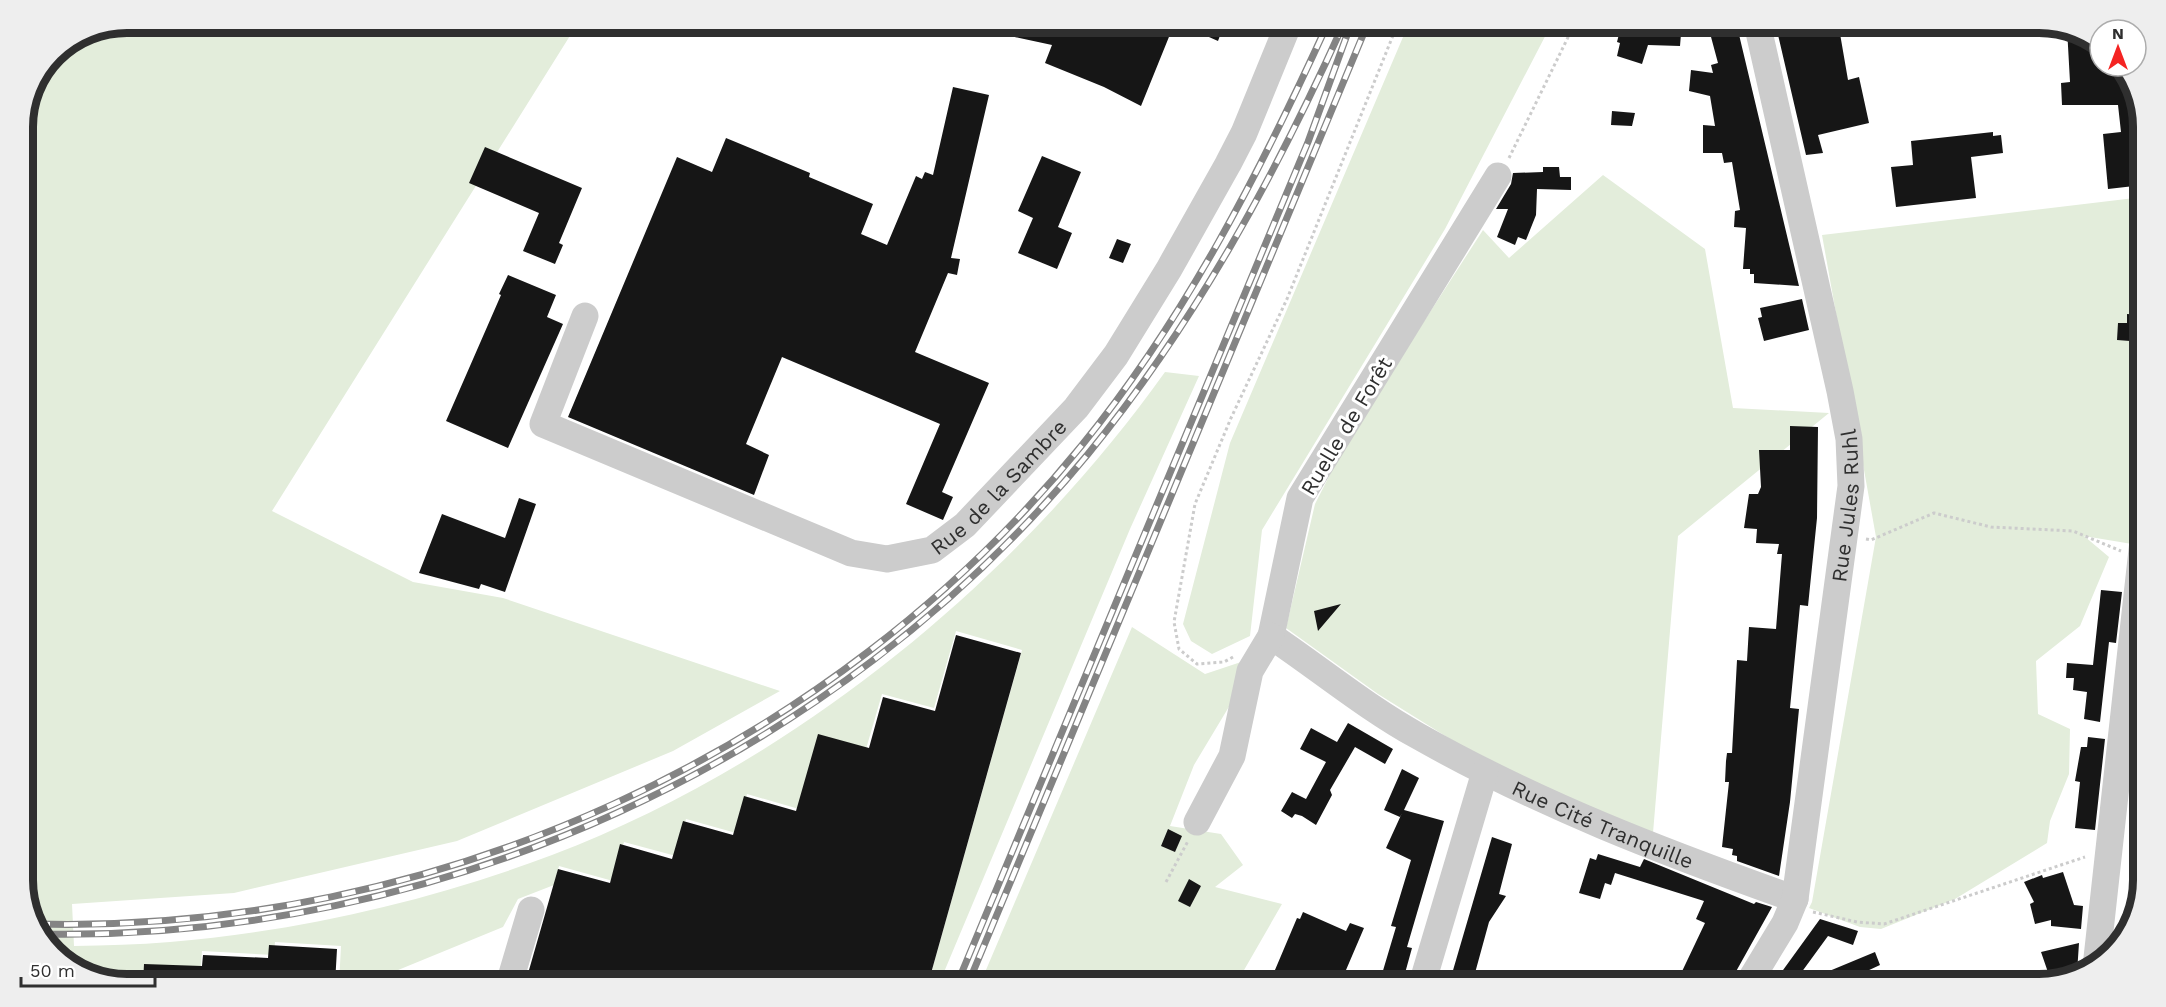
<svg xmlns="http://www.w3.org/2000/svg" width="2166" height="1007" viewBox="0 0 2166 1007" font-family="'Work Sans',sans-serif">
<rect width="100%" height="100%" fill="#fff"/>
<path fill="#e3eddb" d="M127,23H578L272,511L413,582L503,598L780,691L673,751L457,841L234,893L72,904L74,946C106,945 138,945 170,942C299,931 431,901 552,855C794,763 1016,581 1165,372L1199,376L1130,529L939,984H928L1022,650L956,631L934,708L882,694L866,749L799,809L747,794L736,833L686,819L676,856L624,842L613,881L559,866L554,885L518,899L503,927L364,984H339L341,946L275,942L274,955L202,951L200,978L148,975L86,976L40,938L23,887V121L53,53L87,30Z
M1409,23H1552L1445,229L1262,530L1250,636L1212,654L1191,641L1183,624L1230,443Z
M1603,175L1705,249L1733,408L1829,413L1678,536L1653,833L1564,810L1378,694L1286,628L1315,504L1348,439L1483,230L1509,258Z
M2143,197V503L2138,545L2084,536L2109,557L2080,626L2036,661L2038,714L2070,729L2069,774L2050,821L2047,843L1955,899L1881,929L1860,927L1809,908L1812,902L1876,537L1822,235Z
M1132,627L1205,674L1250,659L1233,700L1194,765L1170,826L1221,834L1243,865L1215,887L1282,904L1236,984H980Z
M2143,791V882H2140V873L2137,872Z"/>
<path fill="#161616" d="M979,22H1175L1141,106L1104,87L1045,63L1052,45L978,29Z
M1175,22H1225L1218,41Z
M1622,22H1682L1680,46L1648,45L1642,64L1617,56L1620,43L1617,42Z
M1707,22H1736L1799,286L1754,283V274H1750V269H1743L1746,228L1734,227L1735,211L1740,210L1732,162L1724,163L1722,153H1703V125L1715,126L1710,96L1689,91L1691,70L1713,73L1711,65L1718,63Z
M1775,22H1838L1848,80L1859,77L1869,123L1818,135L1823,153L1806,155Z
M2067,28L2079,31L2100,48V66H2122L2126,69L2143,121V185L2108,189L2103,134L2121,132L2118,105H2062L2061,83L2070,82Z
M953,87L989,95L951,258L960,259L957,275L948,273L915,352L989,383L942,492L953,497L943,520L906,504L940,424L782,357L746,444L769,455L754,495L568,417L677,157L712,172L726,138L810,173L809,177L873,204L861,234L887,245L916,176L922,179L925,172L933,175Z
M1612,111L1635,113L1632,126L1611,125Z
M1993,132V136L2001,135L2003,153L1971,157L1976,198L1896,207L1891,167L1913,165L1911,141Z
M485,147L582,188L559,243L563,245L555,264L523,251L539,213L469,183Z
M1042,156L1081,172L1058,227L1072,233L1057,269L1018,253L1033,218L1018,211Z
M1543,167H1559L1560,177H1571V190L1537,189L1536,215L1526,240L1518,237L1515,245L1497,237L1508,209H1496L1511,184L1513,173L1543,172Z
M1117,239L1131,244L1123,263L1109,258Z
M508,275L556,295L547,317L563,324L508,448L446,421L501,295L499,294Z
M1802,299L1809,330L1764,341L1758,318L1762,317L1760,308Z
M2127,314L2143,315V342L2117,340L2118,323H2127Z
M1790,426L1818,427L1817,518L1808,606L1800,605L1790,708L1799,709L1790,802L1779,876L1737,861V856L1732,855L1733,849L1722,847L1729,782H1725L1726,761L1727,753H1732L1737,660L1747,661L1749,627L1776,629L1782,554H1777L1779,544L1756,543L1757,529L1744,528L1749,494H1758L1761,487L1759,450H1790Z
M519,498L536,504L505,592L481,584L479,589L419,573L442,514L505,538Z
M2101,590L2122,592L2116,643L2109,642L2100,722L2084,719L2087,692L2073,690L2074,678H2066L2067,663L2093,665Z
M1341,604L1318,631L1314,611Z
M956,635L1021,653L928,984H525L558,869L610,883L620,844L672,859L683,821L733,835L744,796L796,811L818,734L869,748L883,697L935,711Z
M1348,723L1393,749L1385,764L1355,747L1330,790L1332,795L1316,825L1302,816L1295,814L1292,818L1281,811L1292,792L1306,799L1326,762L1300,749L1311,728L1337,742Z
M2088,737L2105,739L2095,830L2075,828L2080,782L2075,781L2081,747H2087Z
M1402,769L1419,778L1404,810L1444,821L1407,947L1412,948L1402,984H1379L1396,927L1391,926L1411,860L1386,848L1402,813L1400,817L1384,810Z
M1168,829L1182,836L1175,852L1161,846Z
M1492,837L1512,844L1499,894L1506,896L1489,922L1472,984H1449Z
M1598,854L1640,867L1644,859L1754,904L1756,902L1772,907L1729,984H1676L1705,923L1696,919L1704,901L1615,873L1611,885L1605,883L1600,899L1579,893L1590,858L1596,860Z
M2063,872L2074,905L2083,906L2081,929L2051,926V920L2035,924L2030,904L2034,902L2024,882L2042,875L2043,878Z
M1189,879L1201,886L1190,907L1178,901Z
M1303,912L1346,931L1350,923L1364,928L1340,984H1269L1297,918L1300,919Z
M1820,919L1858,931L1853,945L1828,936L1793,984H1773Z
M2079,943L2077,973L2051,981L2041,952Z
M269,945L337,949L335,984H143L144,964L202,966L203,955L268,958Z
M1875,952L1880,965L1839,984H1798Z"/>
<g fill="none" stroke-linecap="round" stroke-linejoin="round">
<path stroke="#ccc" stroke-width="3" stroke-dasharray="3 3" stroke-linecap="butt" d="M1509,158L1575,23
M1866,539L1871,540L1934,513L1991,527L2073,531L2121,551
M1233,657L1224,662L1197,664L1179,649L1174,622L1195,504L1231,418L1287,299L1398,23
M1166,882L1188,841
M1813,912L1857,922L1884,924L2085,857"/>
<g stroke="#ccc" stroke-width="27">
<path id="s1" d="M1498,176L1300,498L1271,636C1320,669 1367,708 1418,736C1540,805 1663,852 1795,899"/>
<path id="s2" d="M585,316L543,424L851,553L887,559L932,550L965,525L1076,408L1116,355L1169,269L1228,164L1244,133L1289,23"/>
<path d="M1197,822L1232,756L1250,671L1271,636"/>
<path d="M2096,967L2143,541"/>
<path d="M509,984L531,910"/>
<path d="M1422,984L1485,772"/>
<path id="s3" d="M1748,984L1785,923L1795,899L1851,486L1849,439L1840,391L1757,23"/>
</g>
<g stroke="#848484" stroke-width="7">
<path id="rail" d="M36,924C432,934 831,754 1082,445C1186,317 1260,172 1328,23
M39,934C437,942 835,762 1088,454C1195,323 1275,176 1344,23
M957,984L1308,142L1351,24
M968,984L1368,23"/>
</g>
<use href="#rail" stroke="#fff" stroke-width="4.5" stroke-dasharray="14" stroke-linecap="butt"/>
</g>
<g text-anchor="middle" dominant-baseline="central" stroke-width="6" stroke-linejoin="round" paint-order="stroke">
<g font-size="21" fill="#2f2f2f" stroke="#fff">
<text transform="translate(1346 426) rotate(-59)">Ruelle de Forêt</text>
<text stroke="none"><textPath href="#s2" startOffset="624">Rue de la Sambre</textPath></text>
<text stroke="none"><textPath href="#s3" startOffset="494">Rue Jules Ruhl</textPath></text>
<text stroke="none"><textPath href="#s1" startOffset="902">Rue Cité Tranquille</textPath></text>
</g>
</g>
<path d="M0 0H2166V1007H0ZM127 33H2039A94 94 0 0 1 2133 127V880A94 94 0 0 1 2039 974H127A94 94 0 0 1 33 880V127A94 94 0 0 1 127 33Z" fill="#eee" fill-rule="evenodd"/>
<path fill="none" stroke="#2f2f2f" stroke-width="8" d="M127 33H2039A94 94 0 0 1 2133 127V880A94 94 0 0 1 2039 974H127A94 94 0 0 1 33 880V127A94 94 0 0 1 127 33Z"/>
<g transform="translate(2118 48)"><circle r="28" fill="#ffffff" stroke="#acacac" stroke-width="1.5"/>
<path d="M0-4.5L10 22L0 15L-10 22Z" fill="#f42422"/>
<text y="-9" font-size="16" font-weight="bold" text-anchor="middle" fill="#2f2f2f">N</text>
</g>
<path d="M21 977v9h134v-9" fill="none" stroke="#2f2f2f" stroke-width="3"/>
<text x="30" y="977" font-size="18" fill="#2f2f2f" stroke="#ffffff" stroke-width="4.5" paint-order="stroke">50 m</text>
</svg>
